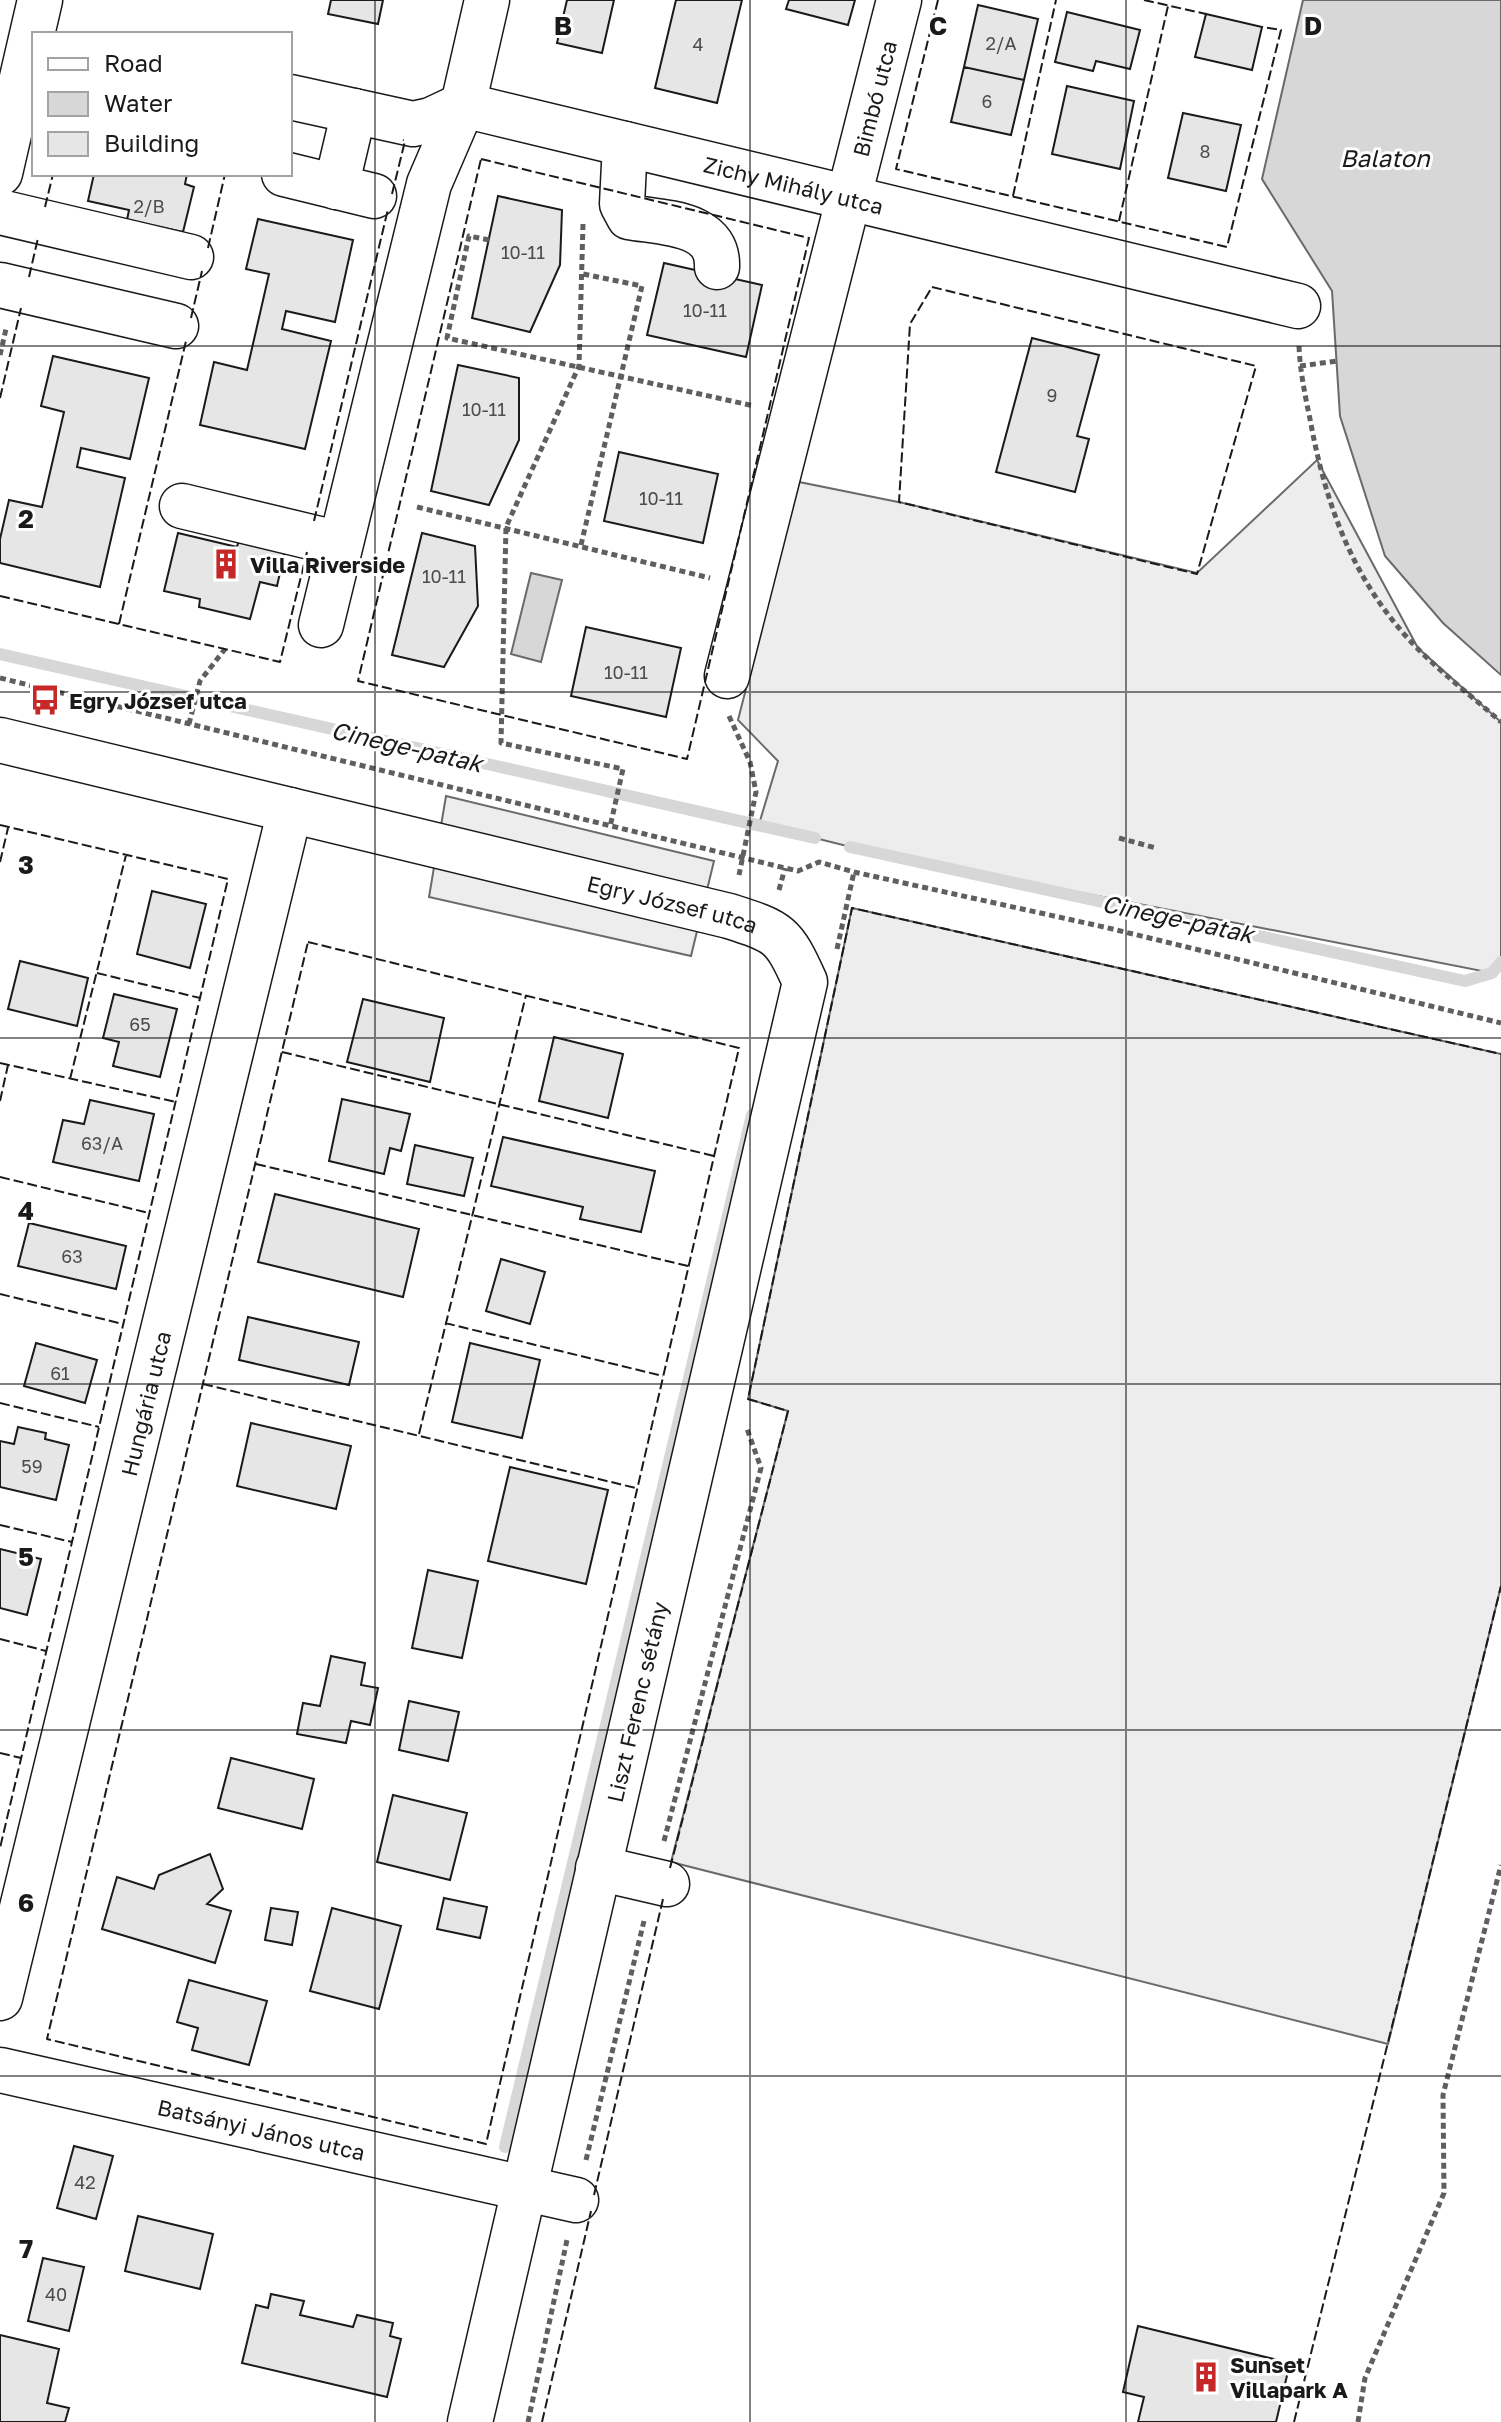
<svg xmlns="http://www.w3.org/2000/svg" width="1501" height="2422" viewBox="0 0 1501 2422" font-family="'Golos Text',sans-serif">
<rect width="100%" height="100%" fill="#fff"/>
<path fill="#ededed" stroke="#6a6a6a" stroke-width="2" d="M1317,460L1418,648L1501,722V962L1492,973L863,850L759,824L778,761L738,720L799,482L908,504L1197,573Z
M446,796L714,861L691,956L429,897Z
M852,908L1501,1054V1586L1388,2044L671,1862L788,1411L748,1399Z"/>
<path fill="#d7d7d7" stroke="#6a6a6a" stroke-width="2" d="M1303,0H1501V675L1443,623L1385,556L1340,416L1332,291L1262,179Z
M531,573L562,580L541,662L511,654Z"/>
<g fill="none" stroke-linecap="round" stroke-linejoin="round">
<path stroke="#d7d7d7" stroke-width="12" d="M0,654L815,838
M850,847L1465,981L1492,973L1501,962
M505,2147L752,1115"/>
</g>
<path fill="#e6e6e6" stroke="#1a1a1a" stroke-width="2" d="M331,0H383L378,24L328,14Z
M567,0H614L602,53L557,43Z
M676,0H742L717,103L655,88Z
M789,0H855L848,25L786,9Z
M978,5L1038,19L1024,80L964,67Z
M1067,12L1140,30L1130,69L1096,61L1093,71L1055,62Z
M1206,14L1262,27L1252,70L1195,57Z
M964,67L1024,80L1011,135L951,122Z
M1067,86L1134,101L1120,169L1052,154Z
M1183,113L1241,125L1226,191L1168,178Z
M94,174H187L185,184L194,187L183,232L127,220L129,210L88,201Z
M498,196L562,210L560,265L530,332L472,318Z
M258,219L353,240L335,322L286,311L282,329L331,341L305,449L200,425L214,362L247,370L269,274L246,269Z
M664,263L762,285L746,357L647,335Z
M1032,338L1099,355L1077,436L1089,439L1075,492L996,472Z
M53,356L149,378L130,459L81,448L77,467L125,478L100,587L0,563V539L9,500L42,507L64,412L41,406Z
M458,365L519,378V440L489,505L431,491Z
M619,452L718,474L703,543L604,521Z
M178,533L237,547L240,536L286,546L277,586L260,582L250,619L199,607L200,599L164,591Z
M422,533L475,546L478,606L444,667L392,655Z
M586,627L681,648L666,717L571,696Z
M152,891L206,904L190,968L137,954Z
M20,961L88,978L77,1026L8,1009Z
M114,994L177,1009L160,1077L113,1066L119,1042L103,1038Z
M363,999L444,1018L430,1082L347,1062Z
M554,1037L623,1054L608,1118L539,1101Z
M342,1099L410,1114L401,1151L390,1148L384,1174L329,1161Z
M90,1100L154,1114L139,1181L53,1162L63,1120L84,1124Z
M503,1137L655,1171L641,1232L580,1219L583,1207L491,1186Z
M415,1145L473,1158L464,1196L407,1184Z
M275,1194L419,1229L403,1297L258,1262Z
M29,1223L126,1246L116,1289L18,1266Z
M501,1259L545,1272L530,1324L486,1311Z
M248,1317L359,1342L349,1385L239,1360Z
M36,1343L97,1360L85,1403L24,1386Z
M470,1343L540,1360L522,1438L452,1422Z
M251,1423L351,1446L336,1509L237,1486Z
M18,1427L46,1433L45,1439L69,1445L56,1500L0,1487V1441L14,1444Z
M510,1467L608,1490L586,1584L488,1561Z
M0,1549L41,1559L27,1615L0,1608Z
M428,1570L478,1581L462,1658L412,1648Z
M331,1656L365,1663L361,1685L378,1688L370,1725L351,1721L346,1743L297,1734L303,1703L320,1706Z
M409,1701L459,1712L448,1761L399,1750Z
M231,1758L314,1779L302,1829L218,1808Z
M393,1795L467,1813L450,1880L377,1862Z
M210,1854L223,1889L207,1904L231,1911L215,1963L102,1929L117,1877L154,1889L159,1875Z
M444,1898L487,1907L480,1938L437,1929Z
M271,1908L298,1912L292,1945L265,1940Z
M332,1908L401,1926L379,2009L310,1991Z
M189,1980L267,2001L249,2065L192,2050L198,2028L177,2022Z
M74,2146L113,2156L96,2219L57,2208Z
M138,2216L213,2234L200,2289L125,2271Z
M43,2258L84,2267L69,2331L28,2321Z
M271,2294L304,2301L300,2315L353,2327L357,2315L393,2323L390,2336L401,2339L387,2397L242,2363L256,2305L268,2308Z
M1138,2326L1290,2363L1276,2422H1138L1144,2397L1123,2392Z
M0,2335L59,2349L47,2403L69,2408L65,2422H0Z"/>
<g fill="none" stroke-linecap="round" stroke-linejoin="round">
<g stroke="#1a1a1a" stroke-width="47">
<g id="minor">
<path id="s1" d="M290,97L413,124L431,120L463,105L1298,306"/>
<path d="M625,144L622,204L629,217C663,223 719,222 717,267"/>
<path d="M0,173L40,0"/>
<path d="M284,174L374,196"/>
<path d="M336,187L354,111"/>
<path d="M0,212L191,257"/>
<path d="M0,285L176,326"/>
<path d="M182,506L340,544"/>
<path d="M321,625L429,184L463,105L487,0"/>
<path id="s2" d="M727,676L899,0"/>
<path id="s3" d="M0,740L729,916C779,932 783,933 805,982L470,2422"/>
<path d="M598,1868L667,1884"/>
<path id="s4" d="M0,1998L290,810"/>
<path id="s5" d="M0,2070L576,2200"/>
</g>
</g>
<path stroke="#5f5f5f" stroke-width="5" stroke-dasharray="6 4" stroke-linecap="butt" d="M583,224L579,366L506,527L501,743L623,769L610,827
M489,240L469,236L447,338L754,406
M1299,346C1300,371 1305,395 1310,419C1326,507 1354,584 1418,649C1444,675 1474,698 1501,722
M0,355L6,329
M1300,366L1337,361
M417,507L710,578
M581,545L642,286L583,274
M0,678L785,868L798,871L819,862L854,872L1104,927L1501,1023
M729,716L750,762L756,792L739,875
M189,724L200,681L225,649
M1119,838L1156,848
M779,890L785,868
M837,949L854,872
M664,1841L761,1468L746,1426
M586,2160L644,1921
M528,2422L567,2240
M1358,2422L1365,2378L1444,2193L1443,2095L1501,1865"/>
<use href="#minor" stroke="#fff" stroke-width="44"/>
<path stroke="#1a1a1a" stroke-width="2" stroke-dasharray="10 4" stroke-linecap="butt" d="M938,0L896,169L1227,247L1281,30L1262,27
M1144,0L1206,14
M481,159L809,238L687,759L358,681Z
M392,194L405,141L403,140
M1013,196L1056,0
M45,207L53,174
M1119,221L1168,6
M208,248L225,174
M29,277L38,238
M932,287L1256,366L1197,574L899,502L910,324Z
M191,318L202,271
M0,398L21,308
M314,521L388,209
M0,596L280,662L307,552
M119,624L186,341
M0,825L228,879L0,1848
M0,862L8,828
M308,942L739,1048L486,2144L47,2039Z
M97,973L200,998
M282,1052L714,1156
M0,1063L176,1102
M70,1079L126,855
M0,1101L8,1065
M256,1164L688,1266
M0,1177L149,1213
M0,1294L123,1324
M445,1323L663,1376
M203,1384L636,1488
M0,1403L99,1427
M419,1434L526,995
M0,1525L72,1542
M0,1639L46,1651
M0,1753L21,1758
M670,1868L788,1411L748,1399L852,908L1501,1054
M594,2195L663,1899
M542,2422L591,2211
M1294,2422L1501,1586"/>
</g>
<path fill="none" stroke="#1a1a1a" stroke-width="2" stroke-opacity="0.55" d="M375,0V2422M750,0V2422M1126,0V2422M0,346H1501M0,692H1501M0,1038H1501M0,1384H1501M0,1730H1501M0,2076H1501"/>
<defs>
<g id="building-bare" transform="scale(2.4)"><path d="M-4-6H4V6H1V3H-1V6H-4ZM-2.5-4.3h1.7v1.8h-1.7ZM.8-4.3h1.7v1.8H.8ZM-2.5-1h1.7V.8h-1.7ZM.8-1h1.7V.8H.8Z" fill="#c62828" stroke="#fff" stroke-width="2.5" paint-order="stroke"/></g>
<g id="bus-bare" transform="scale(2.4)"><path d="M-5-6H5V4H4V6H2V4H-2V6H-4V4H-5ZM-3.5-4V0h7V-4ZM-3.5 1.2v1.5H-2V1.2ZM2 1.2v1.5H3.5V1.2Z" fill="#c62828" stroke="#fff" stroke-width="2.5" paint-order="stroke"/></g>
</defs>
<g fill-rule="evenodd">
<use href="#building-bare" x="226" y="564"/>
<use href="#bus-bare" x="45" y="700"/>
<use href="#building-bare" x="1206" y="2377"/>
</g>
<g text-anchor="middle" dominant-baseline="central" stroke-width="6" stroke-linejoin="round" paint-order="stroke">
<g font-size="18" fill="#4d4d4d">
<text x="1001" y="43">2/A</text>
<text x="698" y="44">4</text>
<text x="987" y="101">6</text>
<text x="1205" y="151">8</text>
<text x="149" y="206">2/B</text>
<text x="523" y="252">10-11</text>
<text x="705" y="310">10-11</text>
<text x="1052" y="395">9</text>
<text x="484" y="409">10-11</text>
<text x="661" y="498">10-11</text>
<text x="444" y="576">10-11</text>
<text x="626" y="672">10-11</text>
<text x="140" y="1024">65</text>
<text x="102" y="1143">63/A</text>
<text x="72" y="1256">63</text>
<text x="60" y="1373">61</text>
<text x="32" y="1466">59</text>
<text x="85" y="2182">42</text>
<text x="56" y="2294">40</text>
</g>
<g font-size="22" fill="#1a1a1a" stroke="#fff">
<text stroke="none"><textPath href="#s2" startOffset="596">Bimbó utca</textPath></text>
<text stroke="none"><textPath href="#s1" startOffset="520">Zichy Mihály utca</textPath></text>
<text stroke="none"><textPath href="#s3" startOffset="692">Egry József utca</textPath></text>
<text stroke="none"><textPath href="#s4" startOffset="612">Hungária utca</textPath></text>
<text transform="translate(637 1702) rotate(-77)">Liszt Ferenc sétány</text>
<text stroke="none"><textPath href="#s5" startOffset="268">Batsányi János utca</textPath></text>
</g>
<g font-size="22" font-weight="bold" fill="#1a1a1a" stroke="#fff" text-anchor="start">
<text x="250" y="564">Villa Riverside</text>
<text x="69" y="700">Egry József utca</text>
<text x="1230" y="2364">Sunset<tspan x="1230" dy="25">Villapark A</tspan></text>
</g>
<g font-size="24" font-style="italic" fill="#1a1a1a" stroke="#fff">
<text x="1385" y="157">Balaton</text>
<text transform="translate(407 746) rotate(13)">Cinege-patak</text>
<text transform="translate(1178 918) rotate(12)">Cinege-patak</text>
</g>
</g>
<g font-size="26" text-anchor="middle" font-weight="bold" fill="#1a1a1a" stroke="#fff" stroke-width="6" stroke-linejoin="round" paint-order="stroke">
<text x="563" y="35">B</text>
<text x="938" y="35">C</text>
<text x="1313" y="35">D</text>
<text x="26" y="528">2</text>
<text x="26" y="874">3</text>
<text x="26" y="1220">4</text>
<text x="26" y="1566">5</text>
<text x="26" y="1912">6</text>
<text x="26" y="2258">7</text>
</g>
<rect x="32" y="32" width="260" height="144" fill="#ffffff" stroke="#a3a3a3" stroke-width="2"/>
<rect x="48" y="58" width="40" height="12" fill="#ffffff" stroke="#a3a3a3" stroke-width="2"/>
<text x="104" y="72" font-size="24" fill="#1a1a1a">Road</text>
<rect x="48" y="92" width="40" height="24" fill="#d7d7d7" stroke="#a3a3a3" stroke-width="2"/>
<text x="104" y="112" font-size="24" fill="#1a1a1a">Water</text>
<rect x="48" y="132" width="40" height="24" fill="#e6e6e6" stroke="#a3a3a3" stroke-width="2"/>
<text x="104" y="152" font-size="24" fill="#1a1a1a">Building</text>
</svg>
